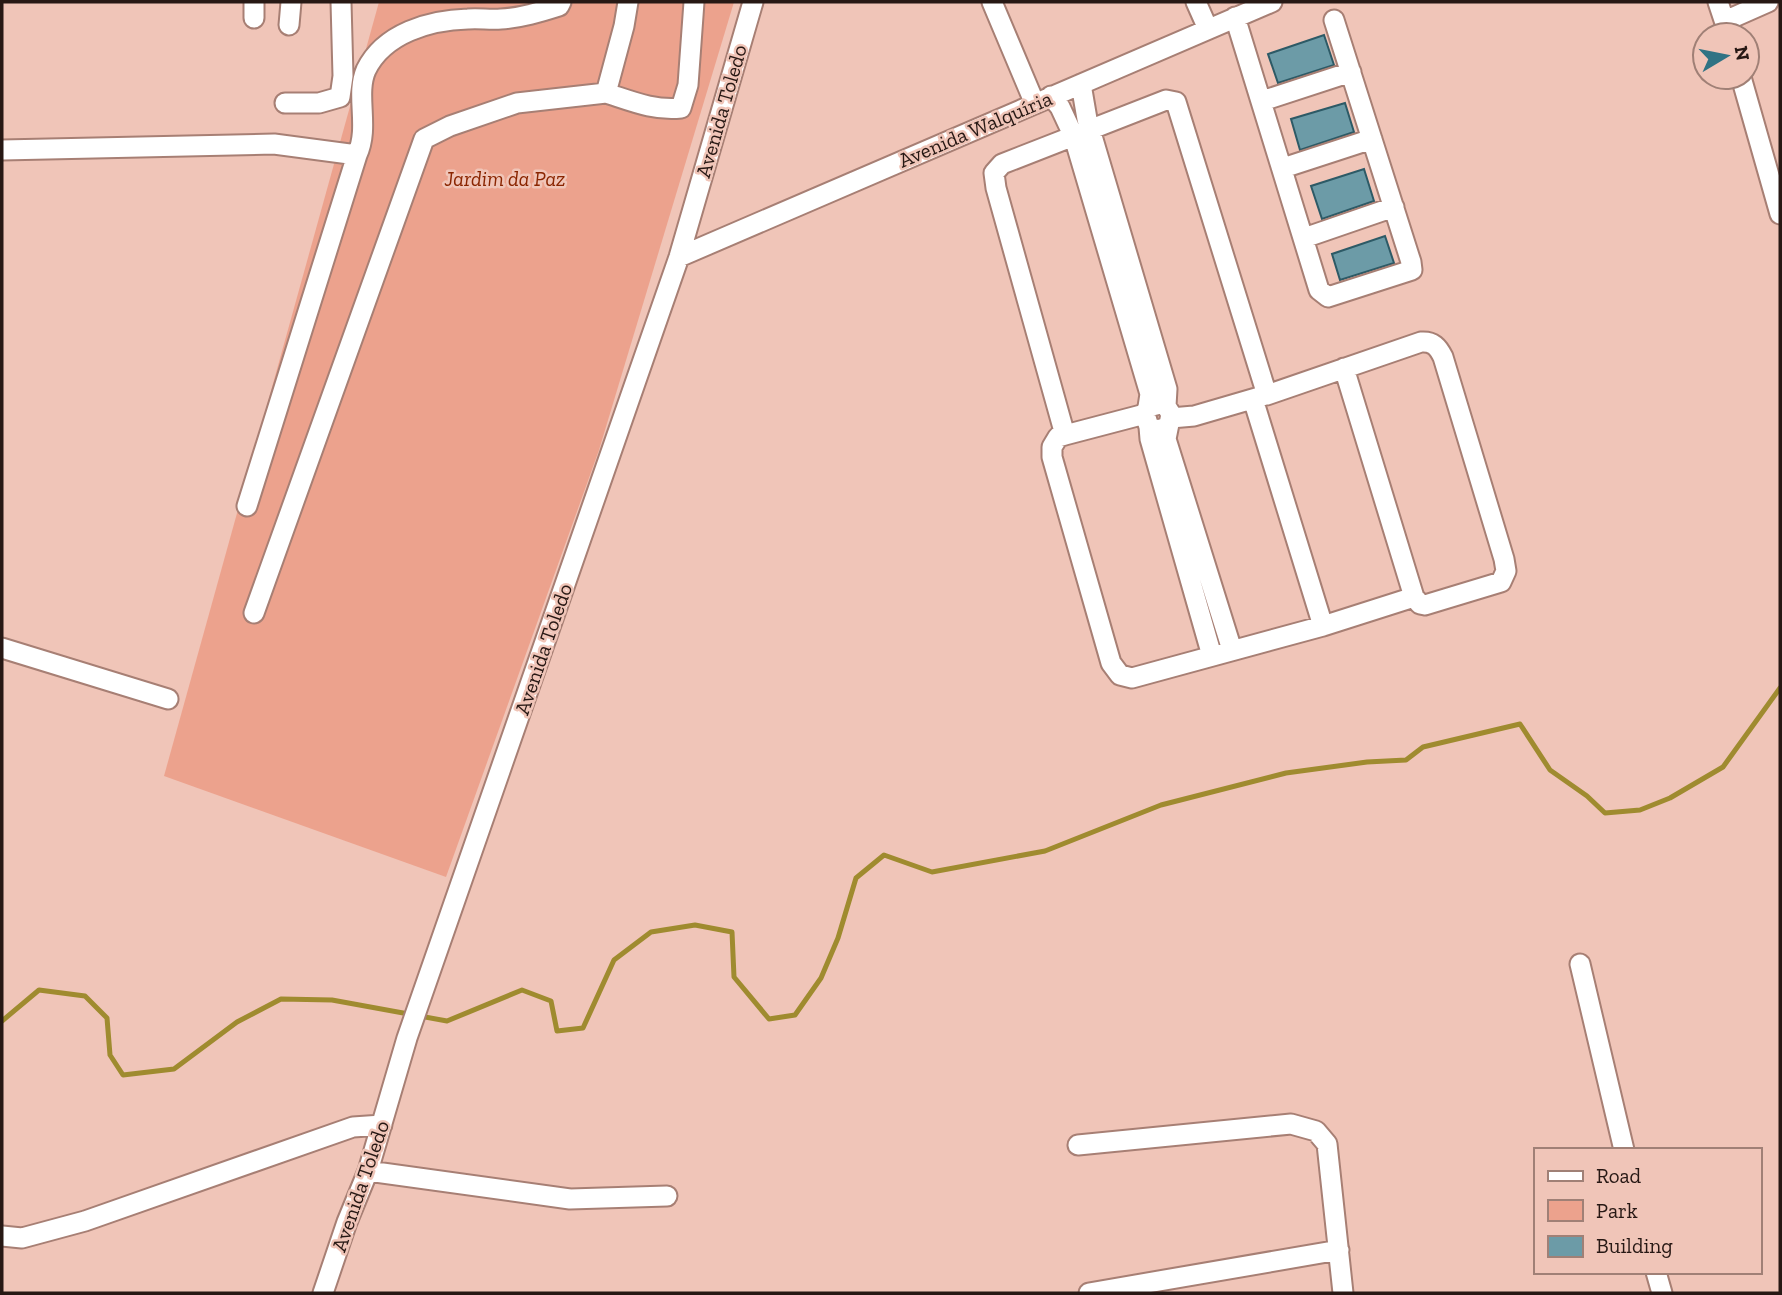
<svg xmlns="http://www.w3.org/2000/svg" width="1782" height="1295" viewBox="0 0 1782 1295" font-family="'Zilla Slab',serif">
<rect width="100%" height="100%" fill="#f0c5b8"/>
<path fill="#eca28d" d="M379,2H734L599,450L446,877L164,776Z"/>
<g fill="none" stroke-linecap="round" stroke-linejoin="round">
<path stroke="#9f8b2f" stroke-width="5" d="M2,1021L39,990L85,996L107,1018L110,1055L123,1075L174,1069L237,1022L281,999L332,1000L447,1021L522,990L551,1001L557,1031L583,1028L614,960L651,932L695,925L732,932L734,977L769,1019L795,1015L821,978L838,938L856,878L884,855L932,872L1045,851L1161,805L1286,773L1367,762L1406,760L1423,747L1520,724L1550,770L1587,796L1605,813L1640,810L1670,798L1723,767L1780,688"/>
</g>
<path fill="#6c9ba7" stroke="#2d5a66" stroke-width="2" d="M1324,35L1334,65L1278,83L1268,54Z
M1345,103L1354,132L1300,150L1291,119Z
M1364,169L1374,201L1322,219L1311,186Z
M1385,236L1394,263L1340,280L1332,254Z"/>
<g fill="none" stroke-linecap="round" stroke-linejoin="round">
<g stroke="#a77f74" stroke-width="23">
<path id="minor" d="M254,2V18
M992,2L1035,104
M1196,2L1208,29
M1718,2L1729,35
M1235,17L1319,290L1328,297L1412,270L1411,262L1334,20
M1725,21L1768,2
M289,25L291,2
M1741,77L1780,214
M1081,84L1087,119L1167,389L1166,406
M606,93C631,101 654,111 681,108L688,85L694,2
M1051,96L1060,107L1074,137L1150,394L1148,407
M1262,101L1351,72
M285,103H319L340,97L343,76L341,2
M2,150L274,144L357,155C370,127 355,95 366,70C384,33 430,20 468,19C479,18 490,20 501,19C521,18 540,12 559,6L561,2
M1283,168L1372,139
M1304,238L1394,207
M679,257L1272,2
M1344,368L1414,597L1420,604L1425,605L1501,582L1506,571L1504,559L1443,357C1438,347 1433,341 1421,342L1267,395L1176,102L1166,100L1002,164L994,173L996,188L1065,435L1058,437L1052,447V457L1111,663L1120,675L1132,678L1323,626L1414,597
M1253,399L1323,626
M1171,418L1194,416L1266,395
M1149,427L1150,439L1212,656
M1167,427L1158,430L1149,427L1145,414L1148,407L1160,404L1166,406L1171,414L1166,439L1232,650
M1065,435L1145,414
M247,506L357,155
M254,613L424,139L450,126L517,103L606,93L624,26L628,2
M2,648L168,699
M1580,964L1624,1150
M1078,1145L1291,1124L1316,1131L1327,1144L1343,1293
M368,1171L570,1199L667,1196
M2,1236L22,1238L85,1221L353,1127L382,1125
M1656,1272L1662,1293
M323,1293L347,1222L368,1171L407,1038L679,257L753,2
M1089,1293L1339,1250"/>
</g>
<use href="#minor" stroke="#fff" stroke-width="19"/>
</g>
<g text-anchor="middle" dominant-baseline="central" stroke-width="5" stroke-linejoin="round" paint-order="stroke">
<g font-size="21" fill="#271814" stroke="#f0c5b8">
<text transform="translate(721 111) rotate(-74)">Avenida Toledo</text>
<text transform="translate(975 129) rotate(-23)">Avenida Walquíria</text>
<text transform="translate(543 649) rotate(-71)">Avenida Toledo</text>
<text transform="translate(360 1186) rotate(-71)">Avenida Toledo</text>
</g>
<g font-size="21" font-style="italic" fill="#8a2501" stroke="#f0c5b8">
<text x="505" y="178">Jardim da Paz</text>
</g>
</g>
<rect width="1782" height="1295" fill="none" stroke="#271814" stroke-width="7"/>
<rect x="1534" y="1148" width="228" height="126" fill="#f0c5b8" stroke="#a08076" stroke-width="2"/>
<rect x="1548" y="1171" width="35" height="10" fill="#ffffff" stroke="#a08076" stroke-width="2"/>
<text x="1596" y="1183" font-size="21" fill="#271814">Road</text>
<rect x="1548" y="1200" width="35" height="21" fill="#eca28d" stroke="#a08076" stroke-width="2"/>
<text x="1596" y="1218" font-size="21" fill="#271814">Park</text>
<rect x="1548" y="1236" width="35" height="21" fill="#6c9ba7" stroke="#a08076" stroke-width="2"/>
<text x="1596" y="1253" font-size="21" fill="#271814">Building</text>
<g transform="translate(1726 56) rotate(80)"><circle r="33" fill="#f0c5b8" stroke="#a08076" stroke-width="2"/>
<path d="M0-5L12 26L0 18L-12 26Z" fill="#307384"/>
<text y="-10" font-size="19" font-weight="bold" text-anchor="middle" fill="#271814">N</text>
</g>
</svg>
